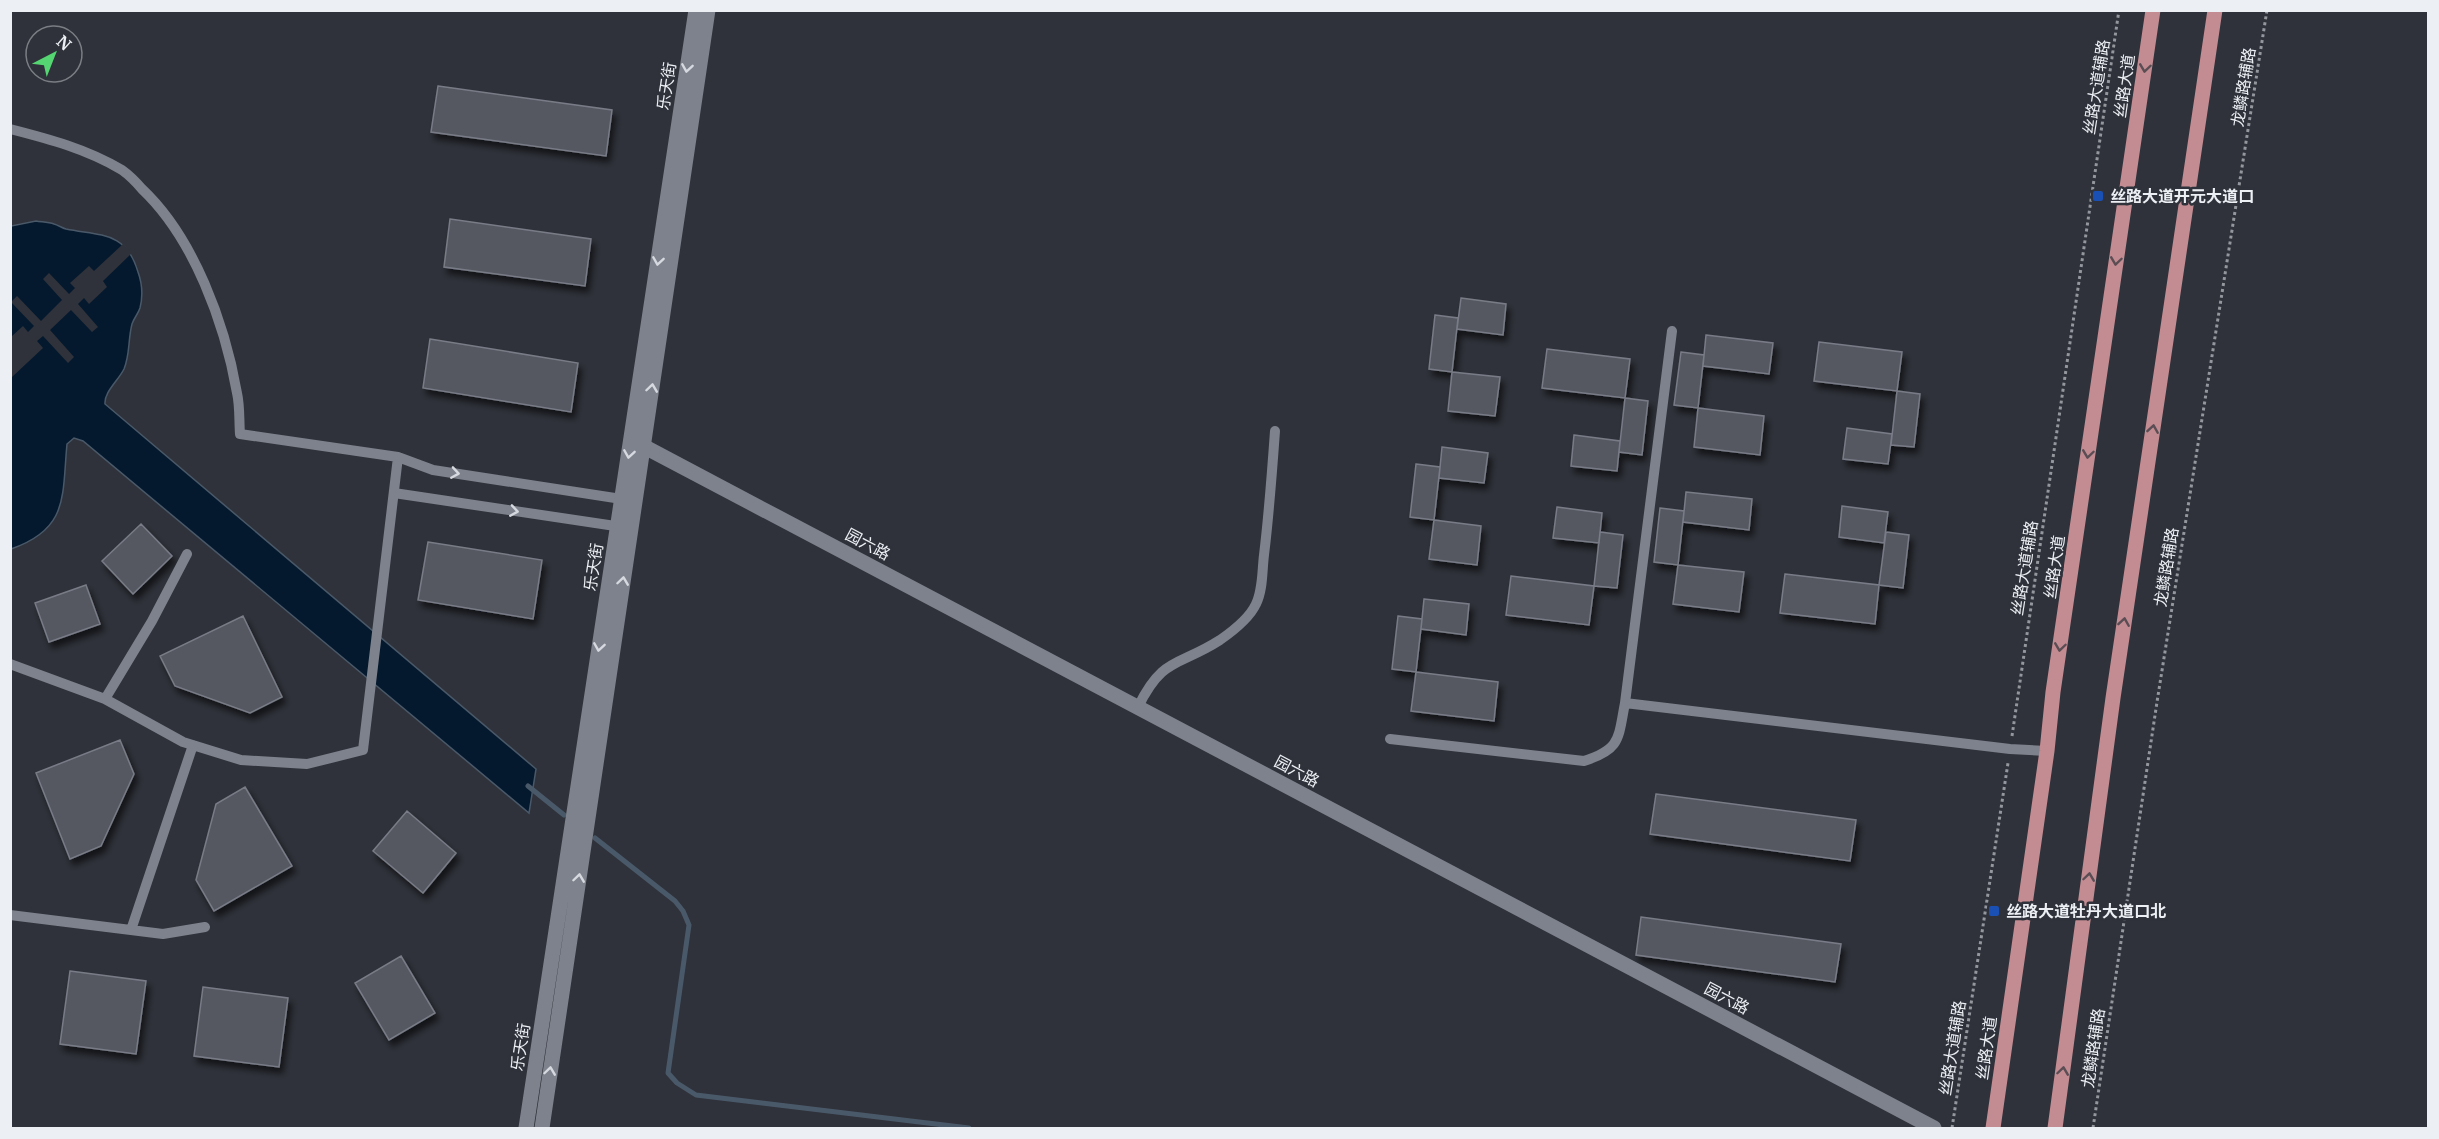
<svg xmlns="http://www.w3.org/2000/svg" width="2439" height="1139" viewBox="0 0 2439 1139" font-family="Merriweather,'Noto Sans SC',serif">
<defs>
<filter id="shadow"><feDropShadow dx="3.5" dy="6" stdDeviation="3" flood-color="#0009"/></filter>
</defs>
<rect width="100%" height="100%" fill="#2f323a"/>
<path fill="#05192e" stroke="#4a5969" stroke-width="1.5" d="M36,221C41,222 48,222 54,224C58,225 62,228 66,229C101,236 126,231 138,272C142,283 143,296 140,308C138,314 134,318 132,324C128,339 130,355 124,369C118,381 104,392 105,404L536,769L529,813L83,441L74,438L67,444C62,496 69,529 11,549V226Z"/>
<path fill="#2f323a" d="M123,244L132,253L103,281L107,287L89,304L84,298L78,304L98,327L92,332L71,310L50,330L74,357L68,363L43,336L37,341L43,348L12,377L10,375L11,337L23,326L28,332L34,326L11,302L17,296L41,321L62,300L43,279L49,273L69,294L75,288L70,283L89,266L94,271Z"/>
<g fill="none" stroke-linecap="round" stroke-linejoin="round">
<path stroke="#4a5969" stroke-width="5" d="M528,786L564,815
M595,838L675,901L683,911L689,925L668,1073L677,1083L696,1095L969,1128"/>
</g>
<path fill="#545861" stroke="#797c86" stroke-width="1.5" filter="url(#shadow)" d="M438,86L612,110L606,156L431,132Z
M450,219L591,239L585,286L444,267Z
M1461,298L1506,304L1503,335L1457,329Z
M1435,315L1458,318L1452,372L1429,369Z
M1706,335L1773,343L1769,374L1703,366Z
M430,339L578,363L571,412L423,388Z
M1819,342L1902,352L1897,391L1814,381Z
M1547,349L1630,359L1625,398L1542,388Z
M1681,352L1704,355L1698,408L1674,405Z
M1452,372L1500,377L1495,416L1448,411Z
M1897,391L1920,394L1914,447L1891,445Z
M1625,398L1648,401L1642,455L1619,452Z
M1698,408L1764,416L1760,455L1694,447Z
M1847,428L1892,434L1888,464L1843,459Z
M1574,435L1620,441L1617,471L1571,466Z
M1442,447L1488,453L1484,483L1439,478Z
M1416,464L1440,467L1434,520L1410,517Z
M1686,492L1752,499L1749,530L1683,522Z
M1842,506L1888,512L1884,543L1839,537Z
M1557,507L1602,513L1599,543L1553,538Z
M1660,508L1684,511L1678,565L1654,562Z
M1434,520L1481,526L1477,565L1429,559Z
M141,524L172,556L133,594L102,561Z
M1600,532L1623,535L1617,588L1594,586Z
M1886,532L1909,535L1903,588L1879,585Z
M428,542L542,560L533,619L418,600Z
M1678,565L1744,572L1739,612L1673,604Z
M1785,574L1879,585L1875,624L1780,613Z
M1511,576L1594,586L1589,625L1506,615Z
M86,585L100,624L49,642L35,603Z
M1424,599L1469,604L1466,635L1421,629Z
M243,616L282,697L250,713L175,686L160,656Z
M1398,616L1422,619L1416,672L1392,669Z
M1416,672L1498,682L1494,721L1411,711Z
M120,740L134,774L101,846L70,859L36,773Z
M245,787L292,866L214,911L196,880L216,804Z
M1656,794L1856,820L1850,861L1650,834Z
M407,811L456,853L423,893L373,851Z
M1641,917L1841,944L1835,982L1636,955Z
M401,956L435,1013L389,1040L355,983Z
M70,971L146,981L136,1054L60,1044Z
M203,987L288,998L279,1067L194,1056Z"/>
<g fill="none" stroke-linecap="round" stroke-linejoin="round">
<path stroke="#94979e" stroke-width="3" stroke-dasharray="3 3" stroke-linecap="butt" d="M2012,736L2119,10
M1952,1128L2008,763
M2093,1128L2157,702L2267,10"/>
<path stroke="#7e828c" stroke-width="10" d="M10,129C49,139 87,149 122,170C129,175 136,182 142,189C194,238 225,324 237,393C240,406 239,421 240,434L398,457L363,750L307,764L241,760L183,742L105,699
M1672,331L1625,703L2010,749L2047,751
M398,457L433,470L628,500
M394,493L622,527
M10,664L105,699L152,621L187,554
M1138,707C1163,656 1178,667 1220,640C1233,631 1249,619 1256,604C1263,590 1262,571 1264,555C1269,514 1272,473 1275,431
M1390,739L1584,761C1621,749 1618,739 1625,703
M10,915L163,934L205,927
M131,930L193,745"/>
<path stroke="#7e828c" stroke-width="15" d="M643,446L1934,1128"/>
<path stroke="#7e828c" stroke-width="15" d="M526,1128L696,10
M542,1128L708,10"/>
<path stroke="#c28c92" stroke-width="15" d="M1993,1128L2047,751L2053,692L2153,10
M2055,1128L2113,698L2215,10"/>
</g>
<defs><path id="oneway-chevron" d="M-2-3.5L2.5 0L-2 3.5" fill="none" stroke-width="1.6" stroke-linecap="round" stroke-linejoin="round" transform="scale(1.5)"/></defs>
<g stroke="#d6d9df">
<use href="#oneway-chevron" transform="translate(687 68) rotate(99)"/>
<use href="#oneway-chevron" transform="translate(658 261) rotate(99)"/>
<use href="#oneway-chevron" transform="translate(652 388) rotate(-82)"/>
<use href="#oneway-chevron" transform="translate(629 454) rotate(99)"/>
<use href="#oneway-chevron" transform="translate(455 473) rotate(9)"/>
<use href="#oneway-chevron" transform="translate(514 511) rotate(9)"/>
<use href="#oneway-chevron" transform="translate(623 581) rotate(-82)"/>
<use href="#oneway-chevron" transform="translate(599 647) rotate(99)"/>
<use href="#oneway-chevron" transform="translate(579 878) rotate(-82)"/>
<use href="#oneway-chevron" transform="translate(550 1071) rotate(-82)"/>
</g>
<g stroke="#5b4d54">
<use href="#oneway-chevron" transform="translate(2145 68) rotate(98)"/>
<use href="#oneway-chevron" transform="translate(2116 261) rotate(98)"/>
<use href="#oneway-chevron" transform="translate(2153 429) rotate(-81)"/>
<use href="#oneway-chevron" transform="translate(2088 454) rotate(98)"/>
<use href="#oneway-chevron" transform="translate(2124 622) rotate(-81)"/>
<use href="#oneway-chevron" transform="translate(2060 647) rotate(98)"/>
<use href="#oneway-chevron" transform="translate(2089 877) rotate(-82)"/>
<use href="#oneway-chevron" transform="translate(2063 1071) rotate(-82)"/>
</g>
<g fill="#1a4fb4" stroke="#2f323a" stroke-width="2">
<rect x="2092" y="190" width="12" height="12" rx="3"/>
<rect x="1988" y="905" width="12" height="12" rx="3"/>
</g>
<g text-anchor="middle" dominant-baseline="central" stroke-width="5" stroke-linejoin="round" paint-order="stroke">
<g font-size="16" fill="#eceff4" stroke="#2f323a">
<text transform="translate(666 86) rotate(-81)">乐天街</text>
<text transform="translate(2124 86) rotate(-82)">丝路大道</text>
<text transform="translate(2096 87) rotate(-81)">丝路大道辅路</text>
<text transform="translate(2243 87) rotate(-81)">龙鳞路辅路</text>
<text transform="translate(868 544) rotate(28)">园六路</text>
<text transform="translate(593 567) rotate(-81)">乐天街</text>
<text transform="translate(2054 567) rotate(-82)">丝路大道</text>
<text transform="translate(2166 567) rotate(-81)">龙鳞路辅路</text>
<text transform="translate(2024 568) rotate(-81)">丝路大道辅路</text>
<text transform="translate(1297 771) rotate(28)">园六路</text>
<text transform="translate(1727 998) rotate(28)">园六路</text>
<text transform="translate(520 1047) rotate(-81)">乐天街</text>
<text transform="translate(1952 1048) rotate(-81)">丝路大道辅路</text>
<text transform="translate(1986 1048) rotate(-82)">丝路大道</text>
<text transform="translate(2093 1048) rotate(-82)">龙鳞路辅路</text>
</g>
<g font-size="16" font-weight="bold" fill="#eceff4" stroke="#2f323a" text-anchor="start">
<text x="2110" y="196">丝路大道开元大道口</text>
<text x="2006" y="911">丝路大道牡丹大道口北</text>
</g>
</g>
<rect width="2439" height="1139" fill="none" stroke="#eceff4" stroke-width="24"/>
<g transform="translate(54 54) rotate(42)"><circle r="28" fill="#2f323a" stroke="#7b7e84" stroke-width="1.5"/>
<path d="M0-4.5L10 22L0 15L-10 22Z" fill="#55d672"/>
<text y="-9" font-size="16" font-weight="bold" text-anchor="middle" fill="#eceff4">N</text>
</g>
</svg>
